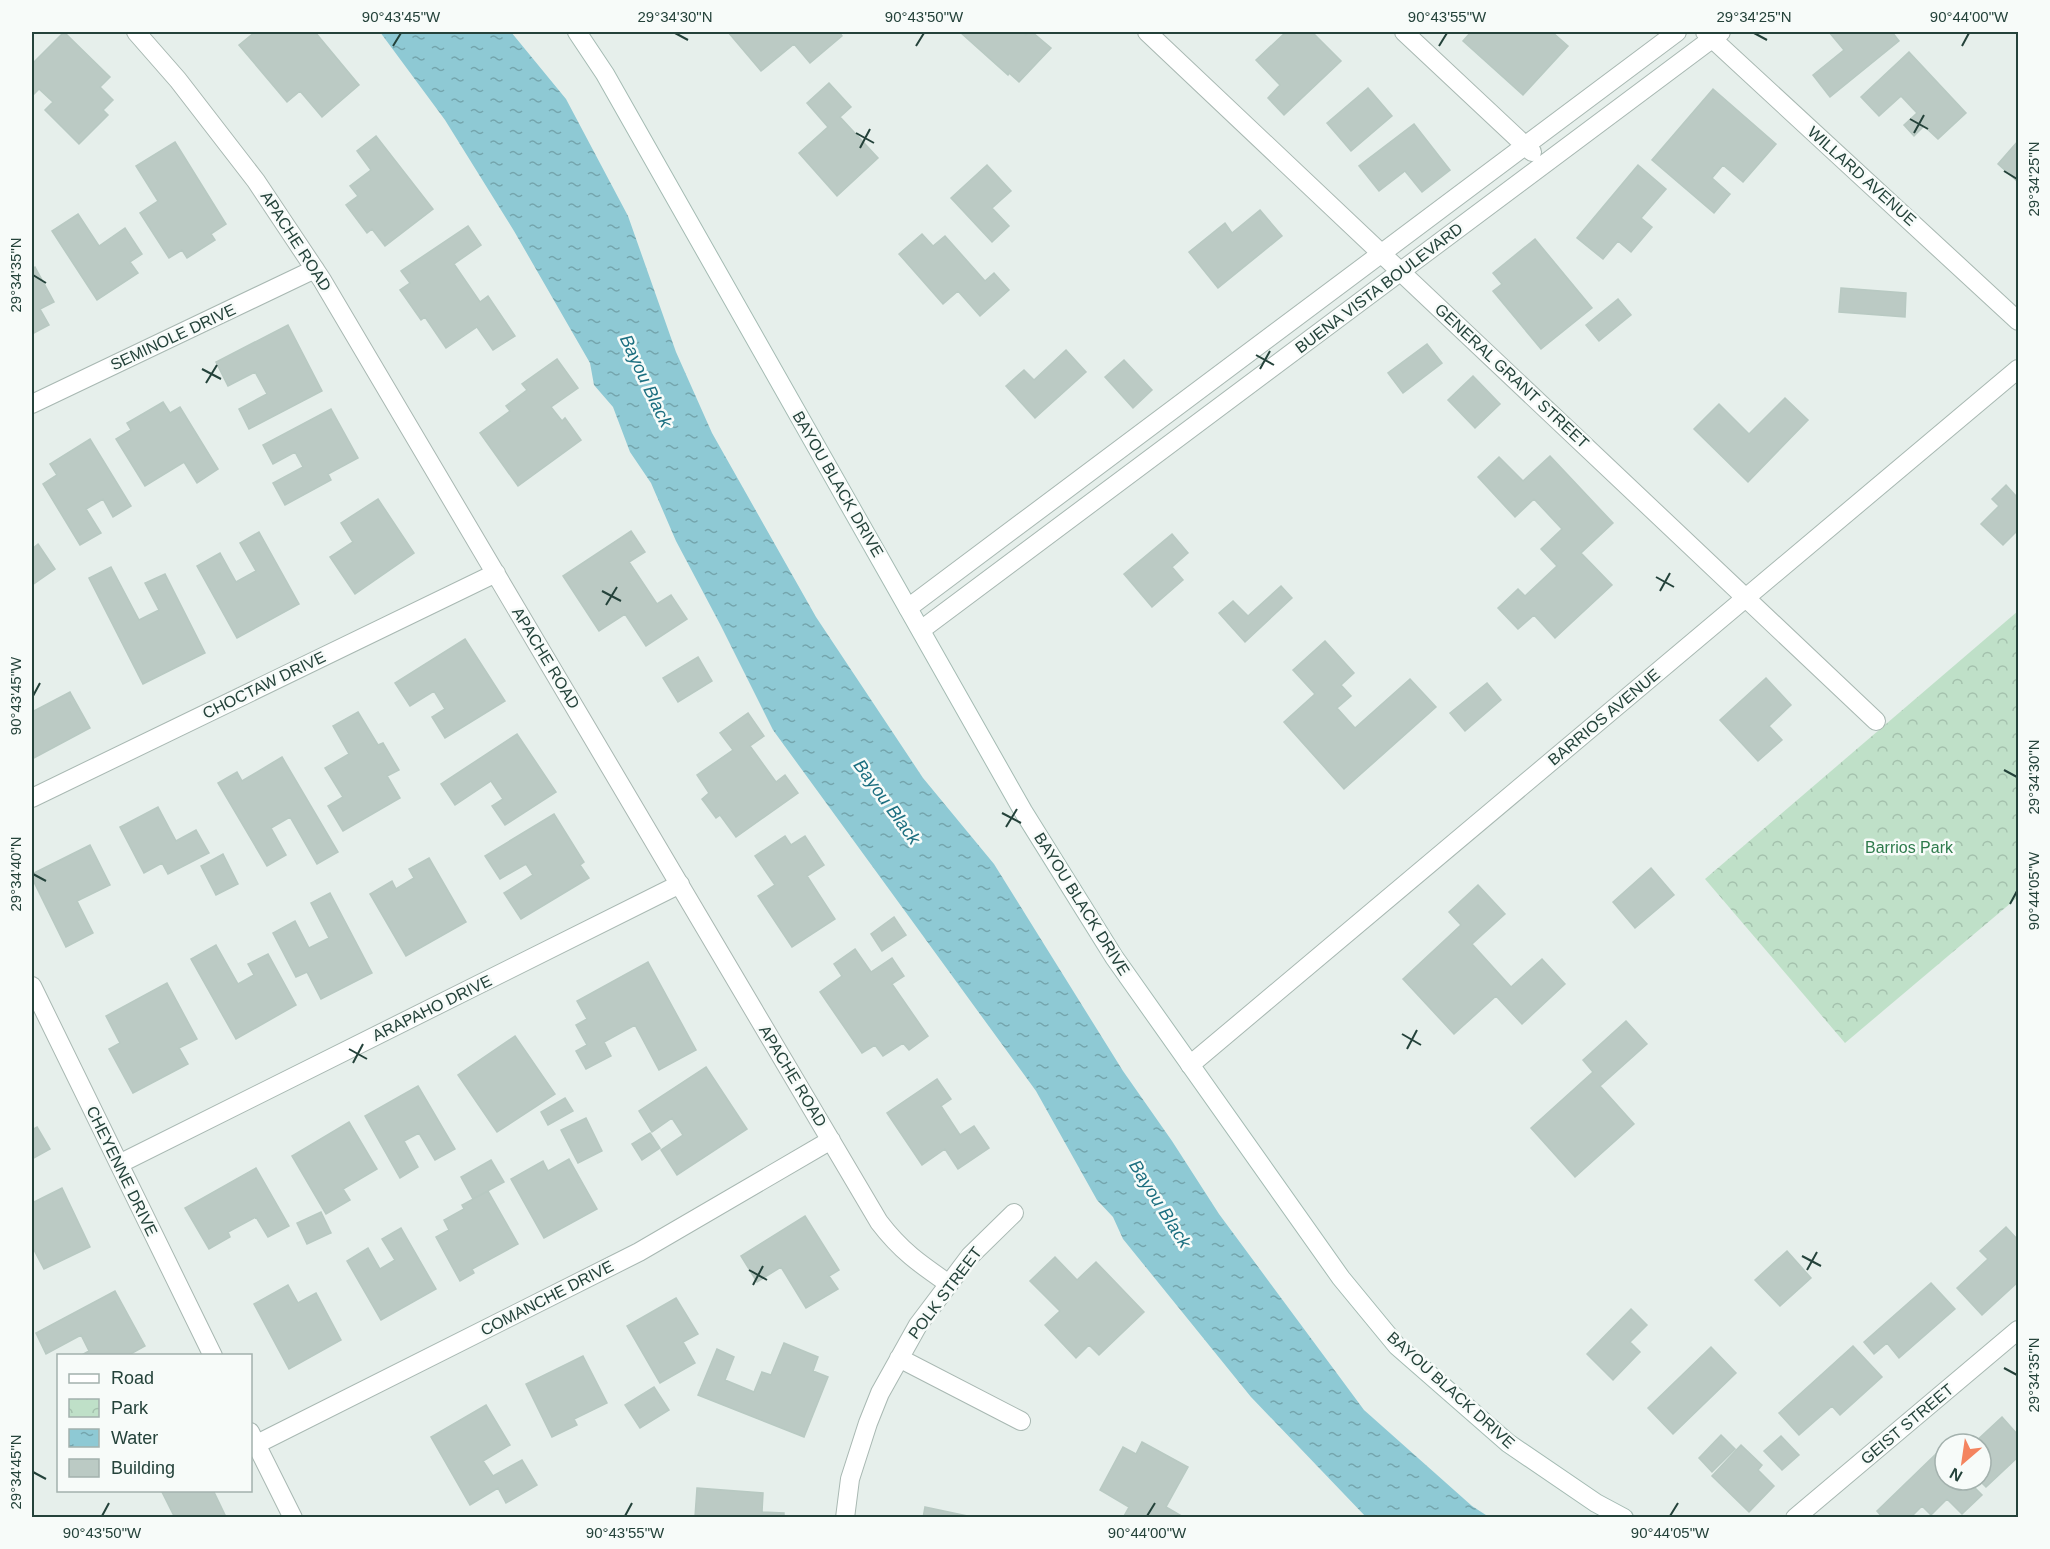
<svg xmlns="http://www.w3.org/2000/svg" width="2050" height="1549" viewBox="0 0 2050 1549" font-family="Arial,sans-serif">
<defs>
<pattern id="park-crowns" width="20" height="18" patternUnits="userSpaceOnUse" patternTransform="scale(1.5)"><rect width="20" height="18" fill="#bfe0c8"/><path d="M2 6a3 3 0 1 1 6 0M12 15a3 3 0 1 1 6 0" fill="none" stroke="#a4c1ad"/></pattern>
<pattern id="water-ripples" width="26" height="14" patternUnits="userSpaceOnUse" patternTransform="scale(1.5)"><rect width="26" height="14" fill="#8ec9d4"/><path d="M2 4q2-2 4 0t4 0M15 11q2-2 4 0t4 0" fill="none" stroke="#74a5ad"/></pattern>
</defs>
<rect width="100%" height="100%" fill="#e6efeb"/>
<path fill="url(#park-crowns)" d="M2018,611V897L1845,1043L1705,879Z"/>
<path fill="url(#water-ripples)" d="M380,32H511L566,99L628,216L676,352L712,433L816,617L923,778L994,864L1123,1071L1172,1141L1219,1214L1364,1410L1472,1506L1489,1517H1366L1251,1397L1123,1239L1113,1217L1097,1200L1036,1091L773,730L721,626L676,541L651,483L630,452L613,407L594,385L590,363L514,231L445,120Z"/>
<path fill="#bbcac4" stroke="#b8c9c2" stroke-width="1.5" d="M64,32L110,77L100,87L113,100L103,110L108,115L79,144L45,110L53,102L39,89L32,96V64Z
M255,32H315L359,85L322,117L300,91L287,102L239,45Z
M728,32H839L842,36L810,63L794,44L761,71Z
M960,32H1022L1026,35L1029,32H1032L1051,48L1019,82L1009,73L1008,75Z
M1286,32H1312L1341,61L1284,115L1268,98L1280,85L1256,60Z
M1471,32H1552L1568,46L1523,95L1463,41Z
M1829,32H1892L1899,41L1830,97L1813,75L1844,50Z
M1909,52L1966,113L1938,139L1924,126L1914,136L1904,125L1917,113L1901,96L1879,116L1861,97Z
M829,83L851,107L840,117L878,158L837,196L799,153L828,127L807,103Z
M1368,88L1392,116L1351,151L1327,123Z
M1713,89L1776,144L1743,182L1723,165L1712,178L1730,194L1714,213L1652,160Z
M1414,124L1450,170L1422,192L1405,171L1379,191L1359,166Z
M376,136L433,209L385,246L372,229L367,233L346,205L358,196L350,186L371,170L357,151Z
M2018,141V182L1998,164Z
M175,142L226,224L211,234L215,240L187,258L182,250L169,258L140,213L158,201L136,166Z
M987,165L1011,191L992,208L1009,226L992,242L951,198Z
M1638,165L1666,189L1641,218L1652,227L1631,252L1618,241L1603,259L1577,238Z
M1260,210L1282,236L1218,288L1189,252L1225,223L1232,233Z
M78,214L99,246L125,228L142,254L130,262L138,273L97,300L52,231Z
M468,226L481,245L454,264L480,302L488,296L515,336L493,350L477,327L446,348L425,317L421,320L400,290L410,283L401,271Z
M922,234L933,246L945,236L985,281L994,273L1009,290L980,316L958,291L943,304L899,254Z
M1535,239L1592,308L1541,349L1493,291L1502,284L1493,273Z
M35,267L54,302L40,309L49,325L32,334V269Z
M1841,288L1906,293L1905,317L1839,312Z
M1618,299L1631,315L1599,341L1586,325Z
M288,325L322,391L249,429L239,409L267,394L255,372L228,386L216,362Z
M1427,344L1442,363L1403,393L1388,373Z
M1066,350L1086,372L1035,418L1006,386L1024,370L1034,380Z
M557,359L578,388L551,407L562,421L565,418L581,440L518,486L480,433L510,411L506,406L527,390L522,384Z
M1124,360L1152,390L1133,408L1105,377Z
M1473,376L1500,404L1475,428L1448,400Z
M1785,398L1808,420L1748,482L1694,429L1719,404L1749,434Z
M163,402L170,413L180,407L218,469L197,483L184,462L145,486L116,439L131,430L127,423Z
M331,409L358,458L328,474L331,480L285,505L273,483L303,467L295,452L273,464L263,445Z
M90,439L131,506L113,517L103,499L86,509L101,533L80,545L43,484L57,475L50,464Z
M1550,456L1613,523L1581,553L1612,585L1555,638L1534,615L1518,629L1498,608L1518,589L1525,596L1557,566L1541,549L1562,529L1534,499L1515,517L1478,477L1499,457L1523,481Z
M2006,485L2016,496L2018,494V530L2003,545L1981,524L1999,506L1992,499Z
M378,499L414,553L355,594L330,557L353,542L341,523Z
M631,531L645,552L629,562L657,604L671,595L687,619L646,646L625,614L599,631L563,576Z
M259,532L299,604L237,638L197,566L220,553L236,582L256,571L240,543Z
M1172,534L1188,553L1172,567L1183,580L1152,607L1124,574Z
M38,544L55,569L32,585V549Z
M111,567L139,620L159,610L145,583L165,574L205,653L143,684L89,578Z
M1281,586L1292,598L1245,642L1219,613L1233,601L1248,616Z
M465,639L505,701L445,738L432,717L445,709L434,691L410,706L395,683Z
M1325,641L1354,673L1341,685L1351,696L1337,708L1355,728L1410,679L1436,707L1344,789L1284,722L1315,694L1293,670Z
M698,657L712,681L678,702L663,678Z
M1766,678L1791,705L1769,726L1782,740L1758,761L1720,720Z
M1487,683L1501,700L1465,731L1450,713Z
M70,692L90,728L32,759V712Z
M358,712L378,745L383,743L399,770L387,776L400,798L343,831L328,806L343,797L325,768L349,754L333,726Z
M748,713L764,736L750,746L776,782L785,775L798,793L736,837L720,815L716,818L702,799L709,793L697,775L733,750L720,733Z
M517,734L556,792L505,825L492,806L503,799L491,781L455,805L441,784Z
M282,757L338,852L317,864L290,817L271,828L286,855L267,866L218,783L237,772L242,781Z
M158,807L176,841L196,830L209,853L168,874L162,863L144,873L120,827Z
M554,814L584,862L580,865L589,878L521,919L504,893L533,875L526,864L500,879L485,856Z
M785,836L791,845L805,836L824,865L807,876L835,919L792,947L758,896L775,885L755,856Z
M90,845L110,885L77,901L93,933L66,947L32,878V874Z
M223,854L238,884L216,895L201,866Z
M429,858L466,922L406,956L370,894L392,881L396,889L414,878L409,869Z
M1651,868L1674,895L1635,928L1613,902Z
M1478,885L1505,914L1472,944L1511,987L1542,959L1565,984L1522,1024L1496,996L1454,1034L1403,979L1461,925L1449,912Z
M330,893L372,973L321,999L307,972L296,977L273,933L295,921L309,948L329,938L311,903Z
M894,917L906,935L882,951L871,934Z
M216,945L238,984L254,975L248,964L268,954L296,1005L236,1039L191,959Z
M855,949L871,972L892,958L904,976L892,984L928,1036L909,1050L903,1043L883,1056L875,1045L862,1053L820,992L842,976L834,964Z
M648,962L696,1050L659,1070L635,1025L604,1042L611,1056L586,1069L576,1051L587,1045L576,1025L587,1019L577,1001Z
M167,983L197,1039L179,1048L188,1064L133,1093L109,1049L120,1043L106,1016Z
M1626,1021L1647,1044L1600,1086L1634,1124L1575,1177L1531,1128L1593,1072L1583,1060Z
M515,1036L555,1094L497,1132L458,1075Z
M706,1067L747,1129L677,1175L661,1150L683,1135L672,1118L652,1132L639,1111Z
M937,1079L951,1099L941,1106L960,1135L974,1126L989,1148L958,1169L945,1149L922,1165L887,1113Z
M418,1086L455,1149L435,1160L419,1133L404,1141L418,1167L400,1178L365,1116Z
M565,1098L573,1111L548,1125L541,1112Z
M586,1118L602,1151L578,1163L561,1130Z
M349,1122L377,1169L343,1189L350,1200L326,1214L292,1156Z
M37,1127L50,1149L32,1159V1130Z
M650,1133L660,1148L642,1160L632,1144Z
M569,1159L597,1209L544,1238L511,1179L543,1161L548,1171Z
M491,1160L504,1182L473,1199L461,1177Z
M256,1168L289,1226L268,1237L256,1217L228,1232L230,1237L209,1249L185,1208Z
M62,1188L90,1247L44,1269L32,1246V1203Z
M488,1191L518,1244L472,1269L474,1273L460,1281L436,1237L449,1230L444,1220L464,1209L462,1205Z
M321,1212L331,1233L307,1244L297,1223Z
M805,1216L839,1270L829,1276L838,1289L806,1308L781,1267L757,1282L741,1256Z
M2006,1227L2018,1240V1282L1982,1315L1957,1288L1988,1259L1980,1251Z
M401,1228L436,1289L381,1320L347,1261L368,1248L380,1269L395,1260L382,1239Z
M1787,1251L1811,1278L1780,1306L1755,1280Z
M1055,1257L1077,1280L1096,1262L1144,1312L1099,1355L1089,1345L1076,1358L1045,1325L1060,1311L1030,1281Z
M1931,1283L1955,1309L1899,1358L1887,1343L1874,1354L1864,1342Z
M288,1285L298,1303L316,1293L341,1340L289,1369L254,1304Z
M115,1291L145,1346L127,1356H80L89,1351L81,1335L46,1354L36,1333Z
M676,1298L698,1334L683,1342L695,1363L660,1383L627,1326Z
M1631,1309L1647,1325L1630,1342L1640,1352L1613,1380L1587,1354Z
M784,1343L818,1357L813,1371L828,1377L804,1437L698,1395L717,1349L734,1357L725,1380L754,1392L762,1372L771,1375Z
M1853,1346L1882,1377L1840,1415L1832,1406L1799,1435L1779,1413Z
M1711,1347L1736,1373L1673,1434L1648,1408Z
M583,1356L607,1403L574,1419L577,1425L552,1437L526,1384Z
M654,1387L669,1410L640,1428L625,1405Z
M486,1405L510,1445L483,1461L493,1476L522,1460L537,1485L506,1503L498,1488L470,1505L431,1437Z
M2002,1417L2018,1435V1457L1986,1487L1979,1480H1981V1444H1973Z
M1721,1435L1735,1449L1712,1472L1699,1458Z
M1781,1436L1799,1455L1782,1470L1764,1451Z
M1142,1442L1188,1467L1166,1507L1185,1518H1123L1129,1507L1100,1490L1123,1447L1136,1454Z
M1741,1445L1762,1465L1758,1470L1774,1486L1749,1512L1712,1476Z
M1939,1451L1945,1457V1480H1967L1982,1495L1962,1514L1947,1499L1931,1515L1922,1506L1910,1518H1883L1877,1511Z
M697,1488L763,1493L762,1512L784,1513V1518L695,1517Z
M161,1490H213L226,1517L171,1518L174,1516Z
M925,1507L977,1518H923Z"/>
<g fill="none" stroke-linecap="round" stroke-linejoin="round">
<g stroke="#a8b8b2" stroke-width="20">
<path id="minor" d="M136,32L178,80L256,181L322,280L879,1222C901,1251 920,1264 949,1284
M1147,32L1876,721
M1404,32L1532,152
M1705,32L2018,321
M32,404L315,269
M908,608L1677,32
M921,630L1721,32
M32,798L496,573
M32,986L213,1356
M1190,1065L2018,369
M119,1164L680,884
M899,1358L1021,1421
M250,1432L293,1518
M257,1444L639,1252L831,1140
M845,1518L850,1479L868,1423L880,1393L918,1325L970,1256L1014,1213
M1795,1518L2018,1330"/>
</g>
<g stroke="#a4bbb3" stroke-width="20">
<path id="secondary" d="M577,32L605,74L1023,811L1114,957L1341,1278L1397,1346L1508,1443L1596,1503L1624,1518"/>
</g>
<use href="#minor" stroke="#fff" stroke-width="18"/>
<use href="#secondary" stroke="#fff" stroke-width="18"/>
</g>
<path fill="none" stroke="#24423a" stroke-width="2" d="M675,33L688,40M1754,33L1767,40M393,46L401,33M916,46L924,33M1439,46L1447,33M1962,46L1969,33M1910,119L1928,129M856,133L874,143M1914,133L1924,115M860,148L870,129M2004,171L2017,179M33,275L46,283M1256,355L1274,365M202,369L221,379M1260,369L1270,351M206,383L217,365M1656,577L1674,587M602,591L621,601M1660,591L1670,573M606,605L617,587M33,696L40,683M2004,770L2017,777M1002,813L1021,823M1006,827L1017,809M33,874L46,881M2010,904L2017,891M1402,1034L1421,1045M349,1049L367,1059M1407,1049L1417,1030M353,1063L363,1044M1802,1256L1821,1266M749,1270L767,1280M1807,1270L1817,1252M753,1285L763,1266M2004,1368L2017,1375M33,1472L46,1479M102,1516L109,1503M625,1516L632,1503M1147,1516L1155,1503M1670,1516L1678,1503"/>
<g text-anchor="middle" dominant-baseline="central" stroke-width="5" stroke-linejoin="round" paint-order="stroke">
<g font-size="16" fill="#24423a" stroke="#f7fbf9">
<text transform="translate(1862 176) rotate(42)">WILLARD AVENUE</text>
<text transform="translate(296 241) rotate(57)">APACHE ROAD</text>
<text transform="translate(1379 288) rotate(-37)">BUENA VISTA BOULEVARD</text>
<text transform="translate(173 337) rotate(-25)">SEMINOLE DRIVE</text>
<text transform="translate(1512 376) rotate(43)">GENERAL GRANT STREET</text>
<text transform="translate(838 484) rotate(60)">BAYOU BLACK DRIVE</text>
<text transform="translate(546 658) rotate(59)">APACHE ROAD</text>
<text transform="translate(264 685) rotate(-26)">CHOCTAW DRIVE</text>
<text transform="translate(1604 717) rotate(-40)">BARRIOS AVENUE</text>
<text transform="translate(1082 904) rotate(58)">BAYOU BLACK DRIVE</text>
<text transform="translate(432 1008) rotate(-26)">ARAPAHO DRIVE</text>
<text transform="translate(793 1076) rotate(59)">APACHE ROAD</text>
<text transform="translate(122 1171) rotate(64)">CHEYENNE DRIVE</text>
<text transform="translate(945 1293) rotate(-53)">POLK STREET</text>
<text transform="translate(547 1298) rotate(-27)">COMANCHE DRIVE</text>
<text transform="translate(1451 1390) rotate(42)">BAYOU BLACK DRIVE</text>
<text transform="translate(1907 1424) rotate(-40)">GEIST STREET</text>
</g>
<g font-size="16" fill="#2d7a4b" stroke="#f7fbf9">
<text x="1909" y="847">Barrios Park</text>
</g>
<g font-size="18" font-style="italic" fill="#1c6f80" stroke="#f7fbf9">
<text transform="translate(646 381) rotate(65)">Bayou Black</text>
<text transform="translate(887 802) rotate(54)">Bayou Black</text>
<text transform="translate(1160 1204) rotate(58)">Bayou Black</text>
</g>
</g>
<rect width="2050" height="1549" fill="none" stroke="#f7fbf9" stroke-width="66"/>
<rect x="57" y="1354" width="195" height="138" fill="#f7fbf9" stroke="#a3b1ad" stroke-width="1.5"/>
<rect x="69" y="1374" width="30" height="9" fill="#ffffff" stroke="#a3b1ad" stroke-width="1.5"/>
<text x="111" y="1384" font-size="18" fill="#24423a">Road</text>
<rect x="69" y="1399" width="30" height="18" fill="url(#park-crowns)" stroke="#a3b1ad" stroke-width="1.5"/>
<text x="111" y="1414" font-size="18" fill="#24423a">Park</text>
<rect x="69" y="1429" width="30" height="18" fill="url(#water-ripples)" stroke="#a3b1ad" stroke-width="1.5"/>
<text x="111" y="1444" font-size="18" fill="#24423a">Water</text>
<rect x="69" y="1459" width="30" height="18" fill="#bbcac4" stroke="#a3b1ad" stroke-width="1.5"/>
<text x="111" y="1474" font-size="18" fill="#24423a">Building</text>
<g transform="translate(1963 1462) rotate(209)"><circle r="28" fill="#f7fbf9" stroke="#a3b1ad" stroke-width="1.5"/>
<path d="M0-4.5L10 22L0 15L-10 22Z" fill="#f4845f"/>
<text y="-9" font-size="16" font-weight="bold" text-anchor="middle" fill="#24423a">N</text>
</g>
<rect x="33" y="33" width="1984" height="1483" fill="none" stroke="#24423a" stroke-width="2"/>
<g font-size="15" text-anchor="middle" fill="#24423a">
<text x="401" y="22">90°43'45"W</text>
<text x="675" y="22">29°34'30"N</text>
<text x="924" y="22">90°43'50"W</text>
<text x="1447" y="22">90°43'55"W</text>
<text x="1754" y="22">29°34'25"N</text>
<text x="1969" y="22">90°44'00"W</text>
<text transform="translate(2034 179) rotate(-90)" y="5">29°34'25"N</text>
<text transform="translate(16 275) rotate(-90)" y="5">29°34'35"N</text>
<text transform="translate(16 696) rotate(-90)" y="5">90°43'45"W</text>
<text transform="translate(2034 777) rotate(-90)" y="5">29°34'30"N</text>
<text transform="translate(16 874) rotate(-90)" y="5">29°34'40"N</text>
<text transform="translate(2034 891) rotate(-90)" y="5">90°44'05"W</text>
<text transform="translate(2034 1375) rotate(-90)" y="5">29°34'35"N</text>
<text transform="translate(16 1472) rotate(-90)" y="5">29°34'45"N</text>
<text x="102" y="1538">90°43'50"W</text>
<text x="625" y="1538">90°43'55"W</text>
<text x="1147" y="1538">90°44'00"W</text>
<text x="1670" y="1538">90°44'05"W</text>
</g>
</svg>
